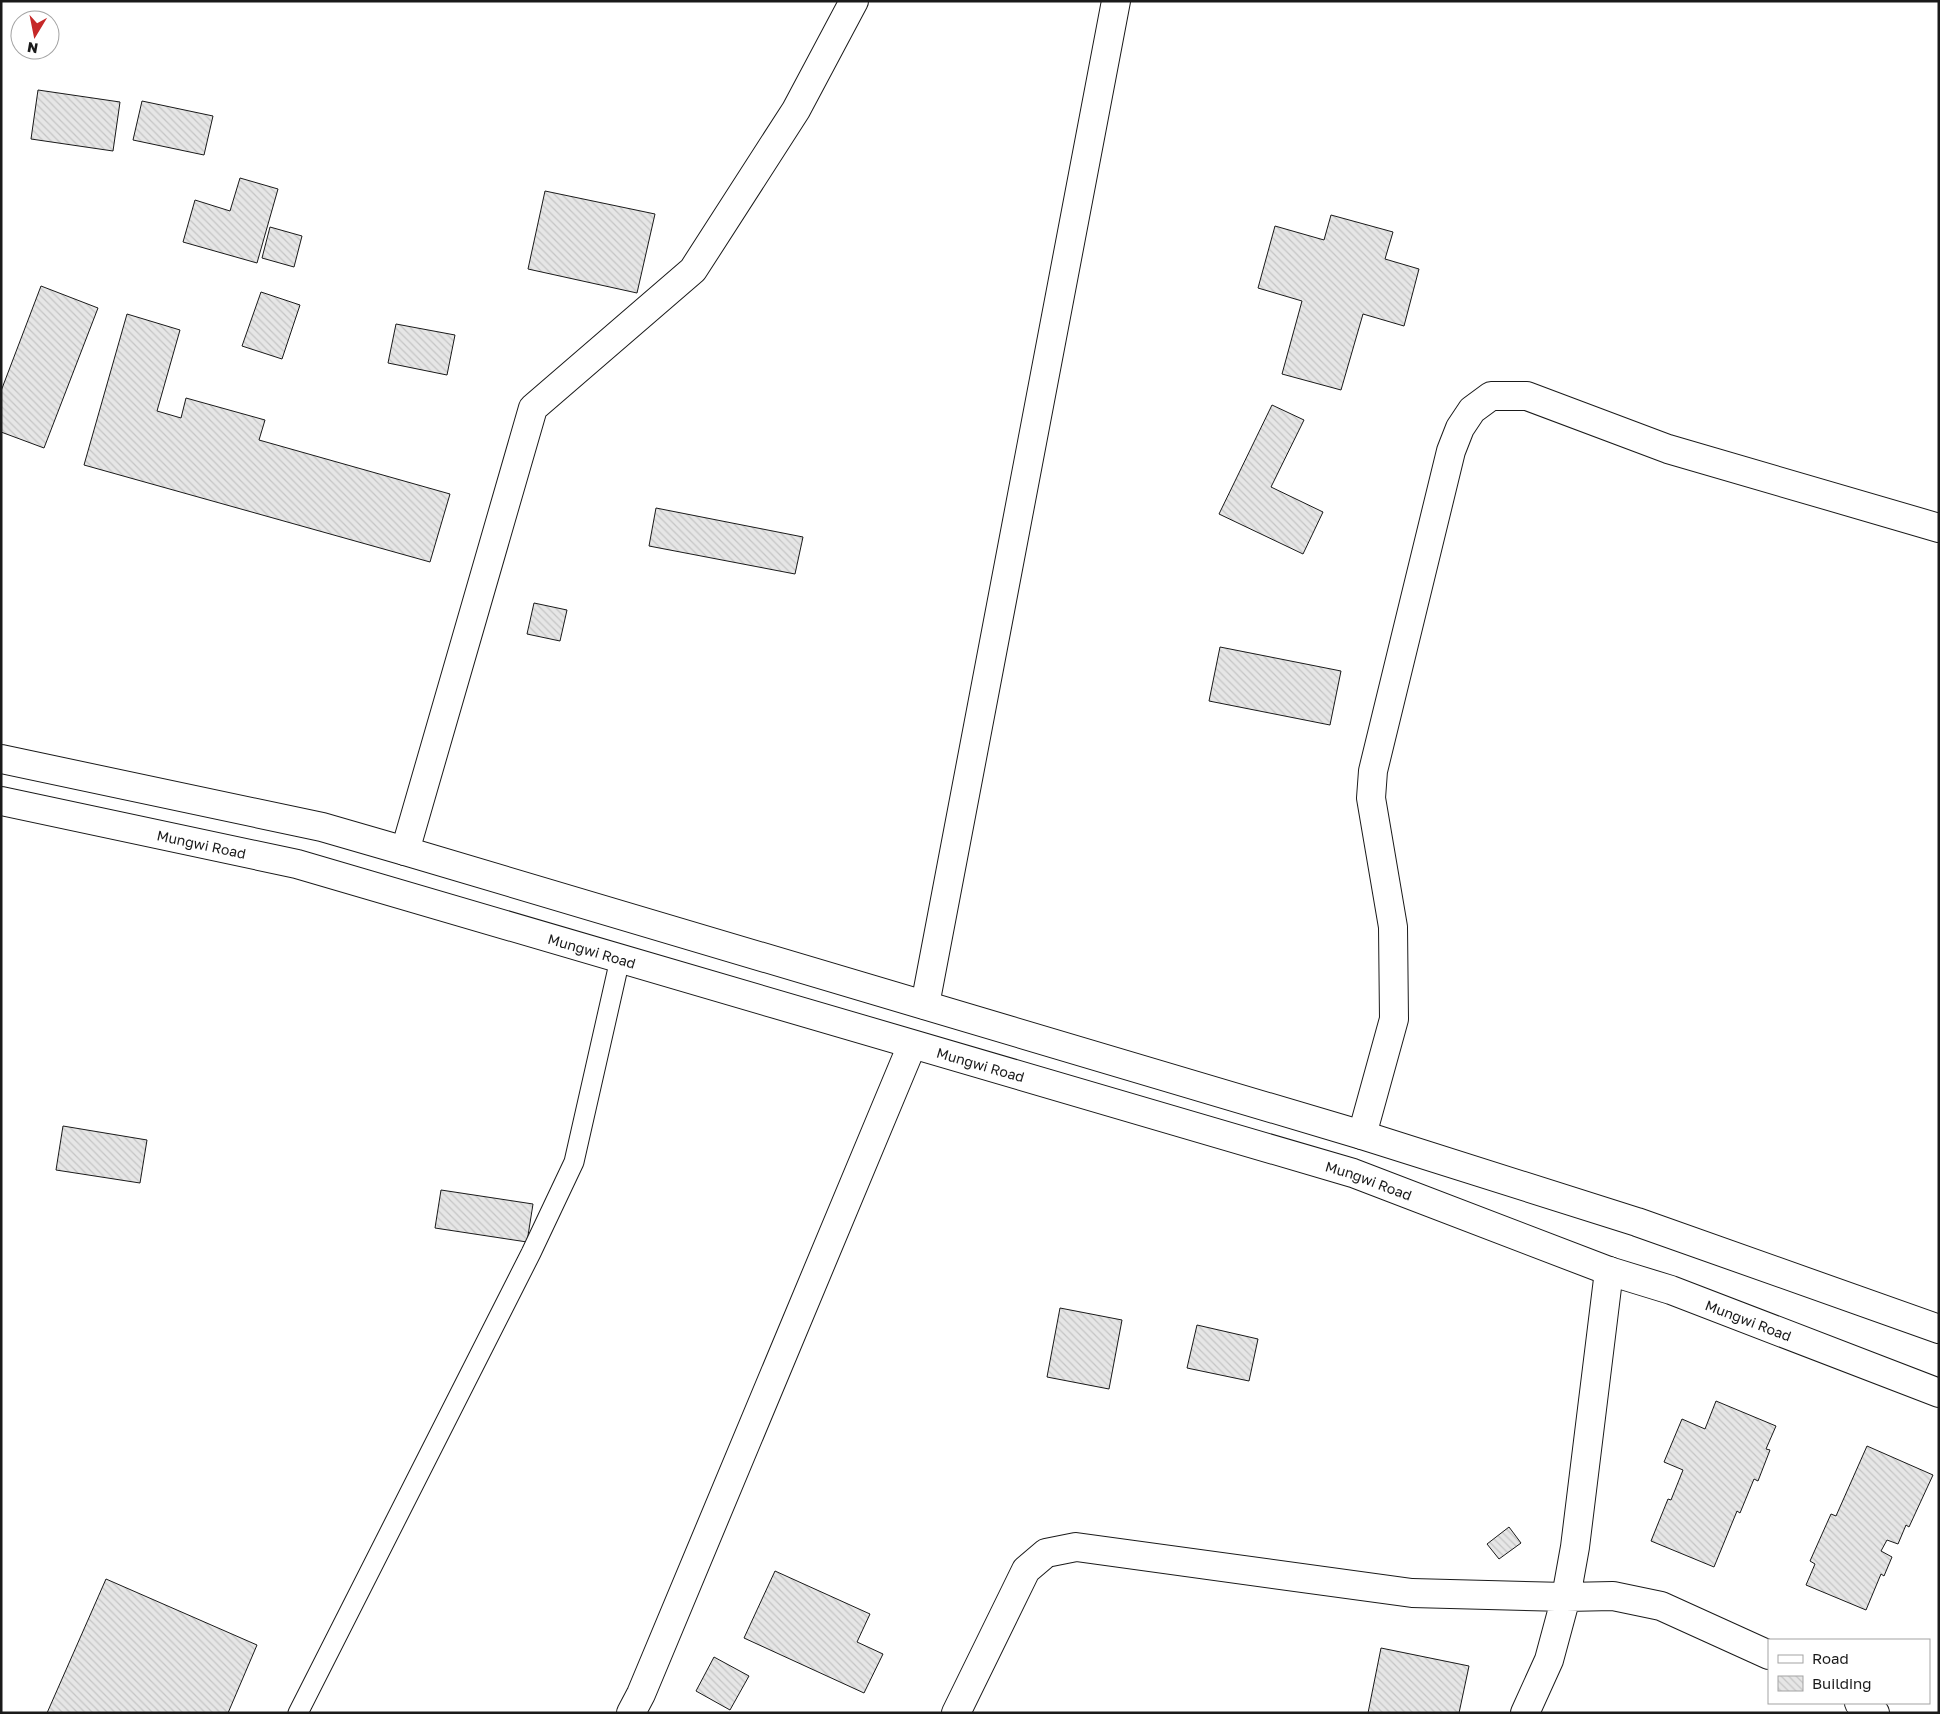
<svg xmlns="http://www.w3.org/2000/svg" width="1940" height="1714" viewBox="0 0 1940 1714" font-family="'Golos Text',sans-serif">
<defs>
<pattern id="building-back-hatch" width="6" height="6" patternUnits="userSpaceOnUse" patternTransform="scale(1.25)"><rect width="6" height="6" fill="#e6e6e6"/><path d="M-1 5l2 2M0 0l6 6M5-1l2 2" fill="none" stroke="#c5c5c5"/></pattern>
</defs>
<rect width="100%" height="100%" fill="#fff"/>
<path fill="url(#building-back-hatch)" stroke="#1a1a1a" d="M38,90L120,102L113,151L31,139Z
M142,101L213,116L204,155L133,140Z
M240,178L278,189L257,263L183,242L195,200L230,211Z
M545,191L655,214L637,293L528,269Z
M1331,215L1393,232L1385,259L1419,269L1404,326L1363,314L1341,390L1282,374L1302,301L1258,288L1275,226L1324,240Z
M270,227L302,236L294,267L262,258Z
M41,286L98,308L44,448L1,432V391Z
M261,292L300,305L282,359L242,346Z
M127,314L180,330L157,411L181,418L186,398L265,420L259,440L450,494L430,562L84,465Z
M396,324L455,335L447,375L388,363Z
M1272,405L1304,420L1271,487L1323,512L1303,554L1219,514Z
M656,508L803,537L795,574L649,546Z
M534,603L567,610L560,641L527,634Z
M1220,647L1341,671L1330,725L1209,701Z
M63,1126L147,1140L140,1183L56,1170Z
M441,1190L533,1204L527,1242L435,1228Z
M1060,1308L1122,1320L1109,1389L1047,1377Z
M1197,1325L1258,1339L1249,1381L1187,1368Z
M1716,1401L1776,1426L1766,1449L1770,1450L1758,1481L1754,1479L1740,1513L1737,1511L1714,1567L1651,1541L1668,1499L1671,1500L1683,1470L1664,1462L1682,1419L1705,1429Z
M1867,1446L1933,1475L1909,1527L1906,1525L1898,1544L1887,1540L1881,1551L1892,1557L1884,1576L1881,1574L1866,1610L1806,1585L1815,1564L1810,1561L1831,1514L1836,1516Z
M1509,1527L1521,1543L1499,1559L1487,1544Z
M775,1571L870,1614L857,1642L883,1654L864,1693L744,1638Z
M106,1579L257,1645L228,1713H47Z
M1381,1648L1469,1666L1459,1713H1368Z
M714,1657L749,1676L730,1710L696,1691Z"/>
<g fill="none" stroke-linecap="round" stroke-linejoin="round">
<g stroke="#1a1a1a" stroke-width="21">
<path id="service" d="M298,1713L531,1253L574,1162L620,959"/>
</g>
<g stroke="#1a1a1a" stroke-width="30">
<path id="minor" d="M405,851L533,408L693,270L796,110L854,1
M925,1005L1116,1
M1362,1135L1394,1019L1393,927L1371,798L1373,771L1451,451L1460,428L1472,410L1491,396H1527L1668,449L1939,528
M1859,1703L1875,1713
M631,1713L641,1694L912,1045
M956,1713L1026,1570L1046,1553L1076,1547L1412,1593L1566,1597L1613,1596L1661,1606L1769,1655
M1525,1713L1549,1660L1566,1597L1575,1547L1609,1271"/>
</g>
<g stroke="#1a1a1a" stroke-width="30">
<g id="secondary">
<path d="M1,759L322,827L405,851L1362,1135L1637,1222L1939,1329"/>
<path id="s1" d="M1,801L297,864L1353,1173L1609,1271L1671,1290L1939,1393"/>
</g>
</g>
<use href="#service" stroke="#fff" stroke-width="19"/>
<use href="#minor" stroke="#fff" stroke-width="28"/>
<use href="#secondary" stroke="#fff" stroke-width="28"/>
</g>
<g text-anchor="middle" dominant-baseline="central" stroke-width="4" stroke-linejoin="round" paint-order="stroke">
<g font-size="14" fill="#1a1a1a" stroke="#fff">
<text stroke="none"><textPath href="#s1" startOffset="205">Mungwi Road</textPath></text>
<text stroke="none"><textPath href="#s1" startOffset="610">Mungwi Road</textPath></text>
<text stroke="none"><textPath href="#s1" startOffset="1015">Mungwi Road</textPath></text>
<text stroke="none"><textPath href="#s1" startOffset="1420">Mungwi Road</textPath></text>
<text stroke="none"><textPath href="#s1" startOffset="1825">Mungwi Road</textPath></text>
</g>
</g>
<rect width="1940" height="1714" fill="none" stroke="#1a1a1a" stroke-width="5"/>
<rect x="1768" y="1639" width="162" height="65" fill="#ffffff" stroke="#a3a3a3"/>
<rect x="1778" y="1655" width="25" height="8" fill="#ffffff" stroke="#a3a3a3"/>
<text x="1812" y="1664" font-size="15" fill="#1a1a1a">Road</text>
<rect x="1778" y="1676" width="25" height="15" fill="url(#building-back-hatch)" stroke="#a3a3a3"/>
<text x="1812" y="1689" font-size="15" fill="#1a1a1a">Building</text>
<g transform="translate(35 35) rotate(190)"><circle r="24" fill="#ffffff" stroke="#a3a3a3"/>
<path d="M0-4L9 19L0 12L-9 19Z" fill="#c62828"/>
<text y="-8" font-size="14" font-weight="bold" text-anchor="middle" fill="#1a1a1a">N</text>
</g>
</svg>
